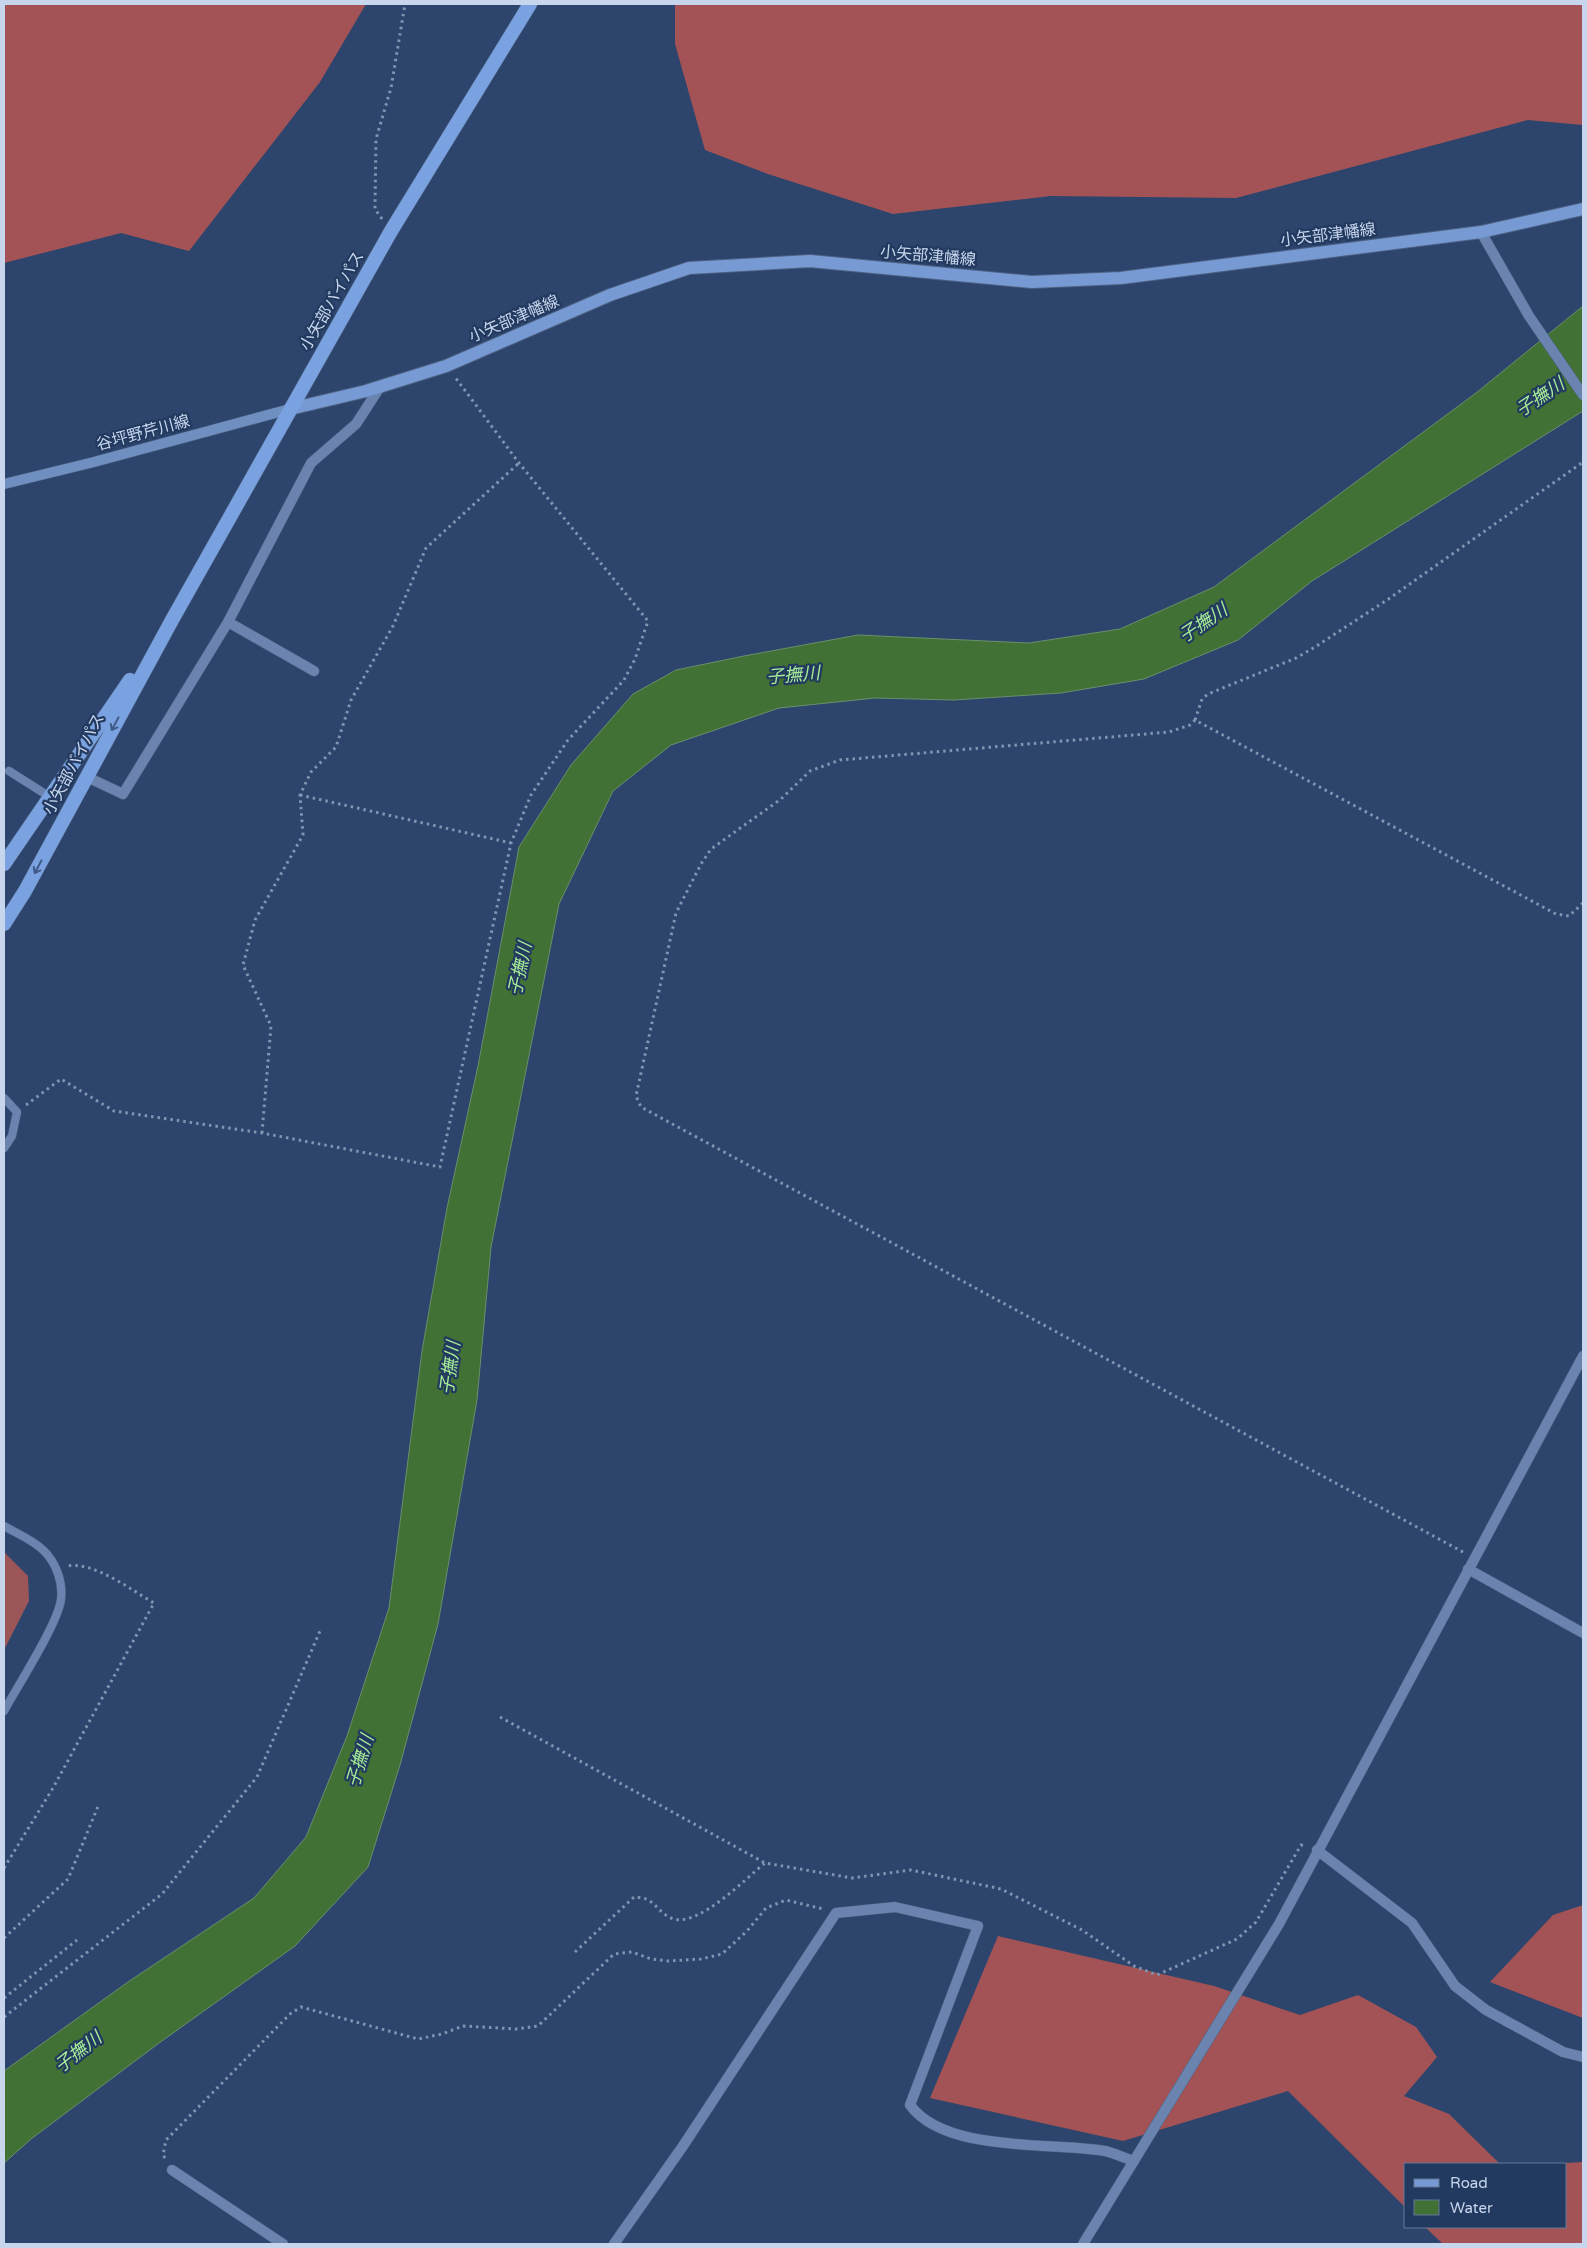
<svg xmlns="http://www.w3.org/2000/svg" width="1587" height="2248" viewBox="0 0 1587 2248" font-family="'Varela Round','Noto Sans JP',sans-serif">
<rect width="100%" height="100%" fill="#2d456c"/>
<path fill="#9c5657" d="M4,1552L28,1576L29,1601L4,1650Z"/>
<path fill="#a35355" d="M4,4H366L320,82L189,251L121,233L4,263Z
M675,4H1583V125L1528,120L1236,198L1051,196L893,214L768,174L705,150L675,44Z
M1583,1905V2018L1490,1982L1553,1915Z
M998,1936L1214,1986L1300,2015L1358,1995L1416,2027L1437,2057L1404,2096L1449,2114L1500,2164H1406V2208L1288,2091L1123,2141L930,2098Z
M1583,2162V2244H1443L1425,2227H1566V2164H1549Z"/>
<path fill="#417134" stroke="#698f6c" d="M1583,306V411L1312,581L1238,640L1144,679L1061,693L954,700L875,698L779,708L671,745L613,791L559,904L491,1247L477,1400L438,1624L400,1765L368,1867L295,1946L159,2043L31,2139L4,2163V2071L128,1982L254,1898L306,1837L347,1736L389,1608L422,1351L447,1208L478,1066L519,847L571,765L633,694L676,670L744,656L858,635L1029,643L1120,629L1214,587L1476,393Z"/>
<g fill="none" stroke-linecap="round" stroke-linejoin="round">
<g stroke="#4d6282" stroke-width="9">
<path id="service" d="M9,771L50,797
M4,1098L17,1112L12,1136L4,1148
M4,1526C16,1533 33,1540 43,1550C56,1562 63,1582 61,1599C59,1622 17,1687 4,1711"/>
</g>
<g stroke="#4d6282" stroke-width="11">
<path id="minor" d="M1481,232L1529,316L1583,395
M228,622L314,671
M87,777L123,794L228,622L311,463L356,424L380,387
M1468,1569L1583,1633
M1317,1850L1412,1923L1455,1986L1486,2010L1563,2052L1583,2057
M172,2170L283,2244
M614,2244L683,2146L836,1913L895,1907L978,1926L910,2105C945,2153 1051,2142 1105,2151C1114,2153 1124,2158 1134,2161"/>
</g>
<g stroke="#4d6282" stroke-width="11">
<path id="tertiary" d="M1083,2244L1279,1924L1583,1356"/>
</g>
<g stroke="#4d6282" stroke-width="11">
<path id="secondary" d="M4,484L94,462L290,409"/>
</g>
<g stroke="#4d6282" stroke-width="14">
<path id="primary" d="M290,409L366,391L446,366L610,295L689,268L810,261L1032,282L1121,278L1481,232L1583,209"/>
</g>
<g stroke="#4d6282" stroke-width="15">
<path id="trunk" d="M4,864L130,680
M4,924L25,891L172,620L391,231L530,4"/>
</g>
<path stroke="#8194b2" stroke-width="3" stroke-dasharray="2.5 4" stroke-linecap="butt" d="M382,219L375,209L376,139L391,88L405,4
M1195,720L1202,699L1208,694L1296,658L1315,647L1387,600L1583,462
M300,795L511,843
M26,1105L61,1079L114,1111L262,1133L440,1167L511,843L531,795L568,740L624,680L635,659L648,621L519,463L455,377
M262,1133L271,1026L243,965L255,920L303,835L300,795L311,772L336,747L351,700L393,626L426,548L519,463
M1463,1552L641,1107L636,1096L676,913L701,864L711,849L781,799L810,771L840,760L1169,732L1190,725L1195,720L1556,914L1569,916L1583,903
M500,1717L765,1863L852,1878L911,1870L1001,1889L1082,1930L1134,1966L1157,1975L1237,1939L1256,1922L1301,1845L1305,1846
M4,1868L53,1788L154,1603C131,1590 94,1561 67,1566
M4,1938L68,1879L99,1804
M575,1952L634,1897C637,1898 642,1897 646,1899C656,1903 662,1916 674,1919C700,1926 745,1879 765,1863
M4,1998L77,1940
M4,2017L162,1894L257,1777L320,1631
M165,2158L163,2155L166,2140L290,2014L301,2007L418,2039L442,2034L463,2026L516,2029L538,2026L614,1954L632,1952L651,1959L668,1961L701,1959L722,1954L747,1931L766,1908L786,1900L823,1909"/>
<use href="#service" stroke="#6a84af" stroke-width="8"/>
<use href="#minor" stroke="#6a84af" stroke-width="10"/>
<use href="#tertiary" stroke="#6a84af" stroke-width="10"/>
<use href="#secondary" stroke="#708fc1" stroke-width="10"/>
<use href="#primary" stroke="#779ad4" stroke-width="12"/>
<use href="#trunk" stroke="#7ba2e0" stroke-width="14"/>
</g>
<defs><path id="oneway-shaft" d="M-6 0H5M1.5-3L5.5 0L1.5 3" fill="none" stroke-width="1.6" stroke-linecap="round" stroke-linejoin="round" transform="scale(1.25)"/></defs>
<g stroke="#3d5986">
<use href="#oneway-shaft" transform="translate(115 724) rotate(118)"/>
<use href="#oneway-shaft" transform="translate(38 867) rotate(118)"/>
</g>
<g text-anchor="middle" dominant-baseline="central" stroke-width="4.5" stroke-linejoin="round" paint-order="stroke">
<g font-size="16" fill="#c7d6ed" stroke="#233a60">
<text transform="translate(1328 235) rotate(-7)">小矢部津幡線</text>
<text transform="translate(928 256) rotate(5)">小矢部津幡線</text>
<text transform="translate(332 301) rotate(-60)">小矢部バイパス</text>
<text transform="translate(514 319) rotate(-23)">小矢部津幡線</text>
<text transform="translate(143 433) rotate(-15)">谷坪野芹川線</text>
<text transform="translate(74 764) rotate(-62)">小矢部バイパス</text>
</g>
<g font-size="18" font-style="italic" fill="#a6ec95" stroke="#233a60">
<text transform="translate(1540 397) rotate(-34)">子撫川</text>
<text transform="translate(1203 623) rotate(-34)">子撫川</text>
<text transform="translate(793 675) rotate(-5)">子撫川</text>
<text transform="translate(520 969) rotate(-78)">子撫川</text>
<text transform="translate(450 1368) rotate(-82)">子撫川</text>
<text transform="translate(360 1761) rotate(-73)">子撫川</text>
<text transform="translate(78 2052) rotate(-38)">子撫川</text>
</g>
</g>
<rect width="1587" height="2248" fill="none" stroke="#c7d6ed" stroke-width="10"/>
<rect x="1404" y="2163" width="162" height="65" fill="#233a60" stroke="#657898"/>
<rect x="1414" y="2179" width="25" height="8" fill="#779ad4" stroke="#657898"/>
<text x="1450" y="2188" font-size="15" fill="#c7d6ed">Road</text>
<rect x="1414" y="2200" width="25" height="15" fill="#417134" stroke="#657898"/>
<text x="1450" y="2213" font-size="15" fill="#c7d6ed">Water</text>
</svg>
